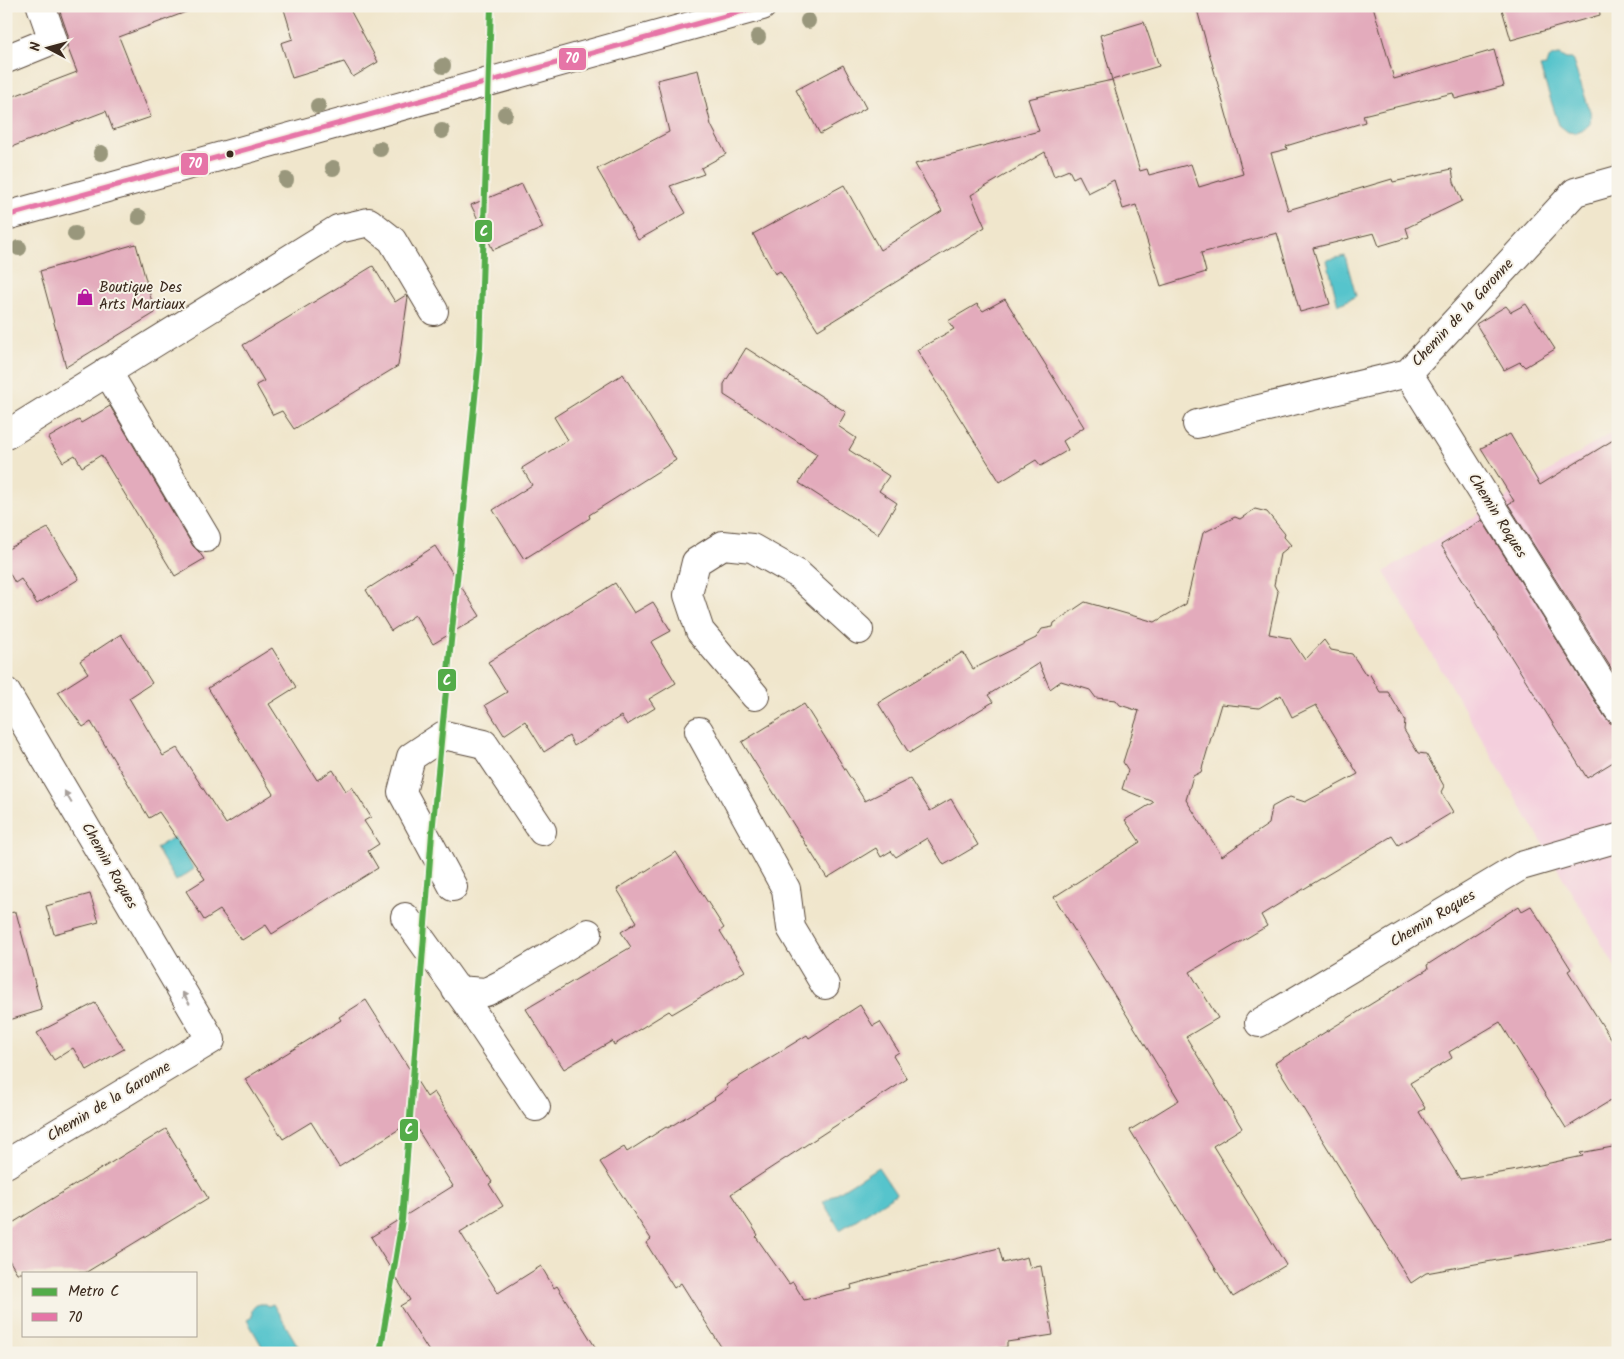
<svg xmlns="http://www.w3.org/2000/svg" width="1624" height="1359" viewBox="0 0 1624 1359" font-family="Kalam,sans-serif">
<rect width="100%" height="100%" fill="#f7f3e8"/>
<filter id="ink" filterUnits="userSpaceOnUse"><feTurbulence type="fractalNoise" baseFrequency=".02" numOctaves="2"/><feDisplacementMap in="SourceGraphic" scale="10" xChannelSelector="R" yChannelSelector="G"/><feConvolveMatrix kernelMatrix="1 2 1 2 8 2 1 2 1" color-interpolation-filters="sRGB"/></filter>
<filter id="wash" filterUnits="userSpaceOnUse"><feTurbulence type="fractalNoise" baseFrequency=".0096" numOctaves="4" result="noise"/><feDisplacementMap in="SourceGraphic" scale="20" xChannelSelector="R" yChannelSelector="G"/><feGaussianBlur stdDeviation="1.12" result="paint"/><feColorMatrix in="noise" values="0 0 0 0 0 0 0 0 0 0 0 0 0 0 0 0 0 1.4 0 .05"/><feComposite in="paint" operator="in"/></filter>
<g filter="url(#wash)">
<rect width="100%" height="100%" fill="#f0e6cc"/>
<path fill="#f4cfdd" d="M1618,429V972L1384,572Z"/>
<path fill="#57c4cc" stroke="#497775" d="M1559,55L1566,59H1572L1591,114L1590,124L1582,131L1576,133L1568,132L1559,125L1540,67L1546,66C1547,58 1552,56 1559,55Z
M1345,256L1356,296L1338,305L1327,260Z
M174,837L194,869L176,881L156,848Z
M878,1167L896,1194L840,1230L823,1202Z
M259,1304H265L268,1306L273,1304L302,1353H266L247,1320L252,1317C251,1310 252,1307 259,1304Z"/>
<g id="blocks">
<path fill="#e3abbc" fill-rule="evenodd" d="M58,6H193L194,9L119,37L151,117L113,130L106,111L6,149V99L77,72L67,46L68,42V35Z
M283,6H348L378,62L353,77L344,62L292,78L281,43L293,39Z
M1196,6H1373L1394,79L1494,50L1504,86L1455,99L1453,93L1363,115L1365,122L1286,146L1287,149L1271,153L1288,210L1392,179L1393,182L1452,169L1454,182L1462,201L1406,228L1409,237L1379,246L1374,233L1313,248L1330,304L1300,312L1277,233L1201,253L1206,272L1161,286L1136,205L1123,209L1114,180L1088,193L1079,175L1073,178L1069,170L1054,176L1045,152L971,195L985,227L818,330L780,271L775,274L753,234L844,185L880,250L942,211L915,164L1039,131L1028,99L1112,80L1100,35L1144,22L1159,66L1112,80L1140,171L1147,169L1149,175L1191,164L1199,187L1243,174Z
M1501,6H1599L1600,15L1511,40Z
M843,65L866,108L820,134L796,90Z
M698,70L711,125L726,154L701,168L704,174L670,186L686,213L638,240L597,169L669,132L657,80Z
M522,184L543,228L493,250L471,205Z
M136,244L155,313L66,367L40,271Z
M373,266L395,302L406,295L408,297L398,366L294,429L282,411L273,415L256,385L264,381L243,345Z
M1005,299L1084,427L1063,441L1068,450L1041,466L1036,460L1000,482L917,350L954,329L948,321L977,304L983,311Z
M1526,304L1555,349L1525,367L1520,362L1504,370L1476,324L1506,306L1511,312Z
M746,348L846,412L838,426L856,438L849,450L889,476L879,491L897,503L878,534L799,483L817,454L724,395V384Z
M623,374L676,460L589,515L590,518L524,559L493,510L532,485L522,468L568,440L554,417Z
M110,406L193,546L199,552L204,559L175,576L101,455L82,467L75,455L63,462L48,438L79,420L81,423Z
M1510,434L1540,485L1618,437V679L1508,504L1514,501L1481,448Z
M1255,509L1267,512L1285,534L1284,537L1291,545L1280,554L1274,585L1278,592L1269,634L1290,638L1305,660L1324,640L1331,650L1352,654L1366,675L1369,673L1380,692H1388L1405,720L1404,730L1418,753L1426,754L1444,786L1441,792L1453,812L1398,845L1392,836L1287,899L1261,915L1267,926L1190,972L1218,1018L1186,1037L1242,1128L1213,1146L1286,1265L1233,1297L1130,1130L1179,1100L1054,897L1140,842L1125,820L1154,802L1122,789L1128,770L1123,762L1139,711L1120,705L1116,700L1096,698L1090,690L1061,681L1050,689L1039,663L988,695L993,702L909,753L878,703L963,652L973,669L1036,638L1042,629L1053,627L1054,623L1085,602L1155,622L1186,604L1203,533L1235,517L1240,519ZM1281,695L1292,717L1316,705L1358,774L1305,802L1290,797L1272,807L1269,824L1222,856L1186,800L1193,776L1201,772L1221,704L1259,708Z
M1482,520L1605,717L1610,723L1618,724V759L1587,778L1441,545Z
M48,528L79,579L37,604L21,579L15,583L6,567V550Z
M435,546L480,616L433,644L415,615L391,631L366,590Z
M615,583L634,613L653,602L671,631L651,642L676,683L649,699L655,708L627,725L621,716L574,746L569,736L544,752L525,721L504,735L485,705L507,692L488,662Z
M121,634L152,683L129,698L163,756L177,748L226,824L273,794L208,688L272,648L296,687L269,704L317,780L333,770L346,791L352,787L371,817L364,821L379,844L368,851L378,868L272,934L266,925L242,940L220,910L204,920L186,891L205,879L159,812L149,818L91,722L83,727L58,692L88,673L80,661Z
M804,704L865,801L910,779L930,811L951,799L978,845L944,865L927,838L896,857L891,851L881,857L876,848L827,878L742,742Z
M676,852L724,928L720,931L745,971L672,1014L669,1011L614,1045L612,1041L564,1069L526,1009L631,947L621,932L637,922L617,889Z
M90,894L99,922L54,934L46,906Z
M1519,906L1522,911L1531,906L1571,969L1568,971L1618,1050V1096L1566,1128L1500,1022L1449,1052L1452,1058L1410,1083L1425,1108L1419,1112L1460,1179L1512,1171L1583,1156L1580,1153L1618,1146V1238L1426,1273L1411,1283L1275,1063L1428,969L1427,965Z
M16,912L42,1010L6,1021V913Z
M366,1000L427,1097L434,1092L492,1182L489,1184L503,1206L460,1232L498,1293L541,1266L554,1288L557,1286L599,1353H430L400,1306L410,1300L371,1237L453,1186L412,1121L339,1167L311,1122L283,1139L245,1079L341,1020L339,1017Z
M95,1003L124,1049L87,1070L73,1048L54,1060L37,1033Z
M860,1005L873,1026L880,1022L899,1052L893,1056L907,1079L731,1194L758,1235L756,1237L789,1284L793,1282L804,1300L852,1289L851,1285L873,1279L999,1248L1003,1263L1027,1257L1030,1268L1041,1266L1053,1335L1007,1342V1347L970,1353H725L681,1283L674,1288L646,1243L651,1239L600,1162L624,1147L627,1152L666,1127L668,1128L715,1099L714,1098L728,1088L726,1085L807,1035L809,1038Z
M166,1129L208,1198L85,1273H17L6,1255V1227Z"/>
</g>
</g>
<g filter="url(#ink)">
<use href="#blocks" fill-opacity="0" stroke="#564638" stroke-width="1"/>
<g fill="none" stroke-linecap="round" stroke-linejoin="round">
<g stroke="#564638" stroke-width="30">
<path id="minor" d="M6,59L53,40L41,6
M6,216L762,6
M107,371L206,538
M1408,373L1618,709
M1197,424L1408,373L1575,192L1618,180
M6,435L338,229L369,222L392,240L434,311
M6,692L211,1040L6,1164
M755,696L700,631L688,595L696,562L723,545L752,548L798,574L859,630
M699,731L786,889L791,928L825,985
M453,887L402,792L411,757L444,735L484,744L542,831
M405,917L466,1002L536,1107
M456,990L486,992L508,981L588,933
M1259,1023L1521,866L1618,838"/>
</g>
<use href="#minor" stroke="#fff" stroke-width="28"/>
<g stroke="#f7f3e8" stroke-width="9">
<path id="bus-1" d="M6,216L761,6"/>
</g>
<use href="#bus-1" stroke="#e675a7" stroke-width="5"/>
<g stroke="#f7f3e8" stroke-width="10">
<path id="metro-1" d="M380,1353L402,1220L432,833L480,347L491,6"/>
</g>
<use href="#metro-1" stroke="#53ac49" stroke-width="6"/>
</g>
<g fill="#99977c">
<circle cx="808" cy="21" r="8"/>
<circle cx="758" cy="37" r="8"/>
<circle cx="443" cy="66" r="8"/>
<circle cx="318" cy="106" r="8"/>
<circle cx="505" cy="114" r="8"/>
<circle cx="442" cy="131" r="8"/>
<circle cx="380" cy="149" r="8"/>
<circle cx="101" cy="153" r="8"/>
<circle cx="333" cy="168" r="8"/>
<circle cx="286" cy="180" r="8"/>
<circle cx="139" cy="217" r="8"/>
<circle cx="75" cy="234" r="8"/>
<circle cx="19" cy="248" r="8"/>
</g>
<defs><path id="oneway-solid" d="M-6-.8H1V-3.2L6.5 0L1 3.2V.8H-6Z" transform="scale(1.25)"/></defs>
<g fill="#a79f9a">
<use href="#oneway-solid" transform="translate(68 797) rotate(-120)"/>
<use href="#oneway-solid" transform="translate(186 998) rotate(-120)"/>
</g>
</g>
<defs>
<g id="shop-bare" transform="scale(1.35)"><path d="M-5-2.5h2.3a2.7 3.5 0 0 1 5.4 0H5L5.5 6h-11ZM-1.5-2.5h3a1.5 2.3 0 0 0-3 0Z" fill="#b5179e" stroke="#f7f3e8" stroke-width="2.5" paint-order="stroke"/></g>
</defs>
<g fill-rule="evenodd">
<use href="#shop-bare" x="85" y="297"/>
</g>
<circle fill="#3b2a1e" stroke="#f7f3e8" stroke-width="2" cx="230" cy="154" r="4.5"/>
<g text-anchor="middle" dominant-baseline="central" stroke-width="4" stroke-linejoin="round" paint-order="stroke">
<g font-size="15" fill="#3b2a1e" stroke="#f7f3e8" text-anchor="start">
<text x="99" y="288">Boutique Des<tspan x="99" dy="17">Arts Martiaux</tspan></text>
</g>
<g font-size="15" fill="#3b2a1e" stroke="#f7f3e8">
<text transform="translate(1463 313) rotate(-47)">Chemin de la Garonne</text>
<text transform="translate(1497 516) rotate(58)">Chemin Roques</text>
<text transform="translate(109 866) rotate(60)">Chemin Roques</text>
<text transform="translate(1433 919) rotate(-31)">Chemin Roques</text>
<text transform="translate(109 1102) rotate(-31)">Chemin de la Garonne</text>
</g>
</g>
<g stroke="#f7f3e8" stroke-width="2">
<rect x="558" y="47" width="29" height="24" rx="5" fill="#e675a7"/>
<rect x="180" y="152" width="29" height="24" rx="5" fill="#e675a7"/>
<rect x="474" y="219" width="19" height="24" rx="5" fill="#53ac49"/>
<rect x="437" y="668" width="20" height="24" rx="5" fill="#53ac49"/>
<rect x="399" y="1118" width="20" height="24" rx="5" fill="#53ac49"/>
</g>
<g font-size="14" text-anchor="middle" font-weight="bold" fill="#fff">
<text x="572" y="63">70</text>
<text x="195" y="168">70</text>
<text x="484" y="236">C</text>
<text x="447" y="685">C</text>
<text x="409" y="1134">C</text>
</g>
<rect width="1624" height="1359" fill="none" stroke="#f7f3e8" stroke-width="25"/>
<rect x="22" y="1272" width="175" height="65" fill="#f7f3e8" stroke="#aca397"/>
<rect x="32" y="1288" width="25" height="8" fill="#53ac49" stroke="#aca397"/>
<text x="68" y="1296" font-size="15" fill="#3b2a1e">Metro C</text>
<rect x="32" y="1313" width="25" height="8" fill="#e675a7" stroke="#aca397"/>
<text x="68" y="1322" font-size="15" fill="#3b2a1e">70</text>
<g transform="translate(48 48) rotate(276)" stroke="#f7f3e8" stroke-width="4" paint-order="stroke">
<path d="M0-4L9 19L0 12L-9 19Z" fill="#3b2a1e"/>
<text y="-8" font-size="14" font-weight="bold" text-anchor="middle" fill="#3b2a1e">N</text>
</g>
</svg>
